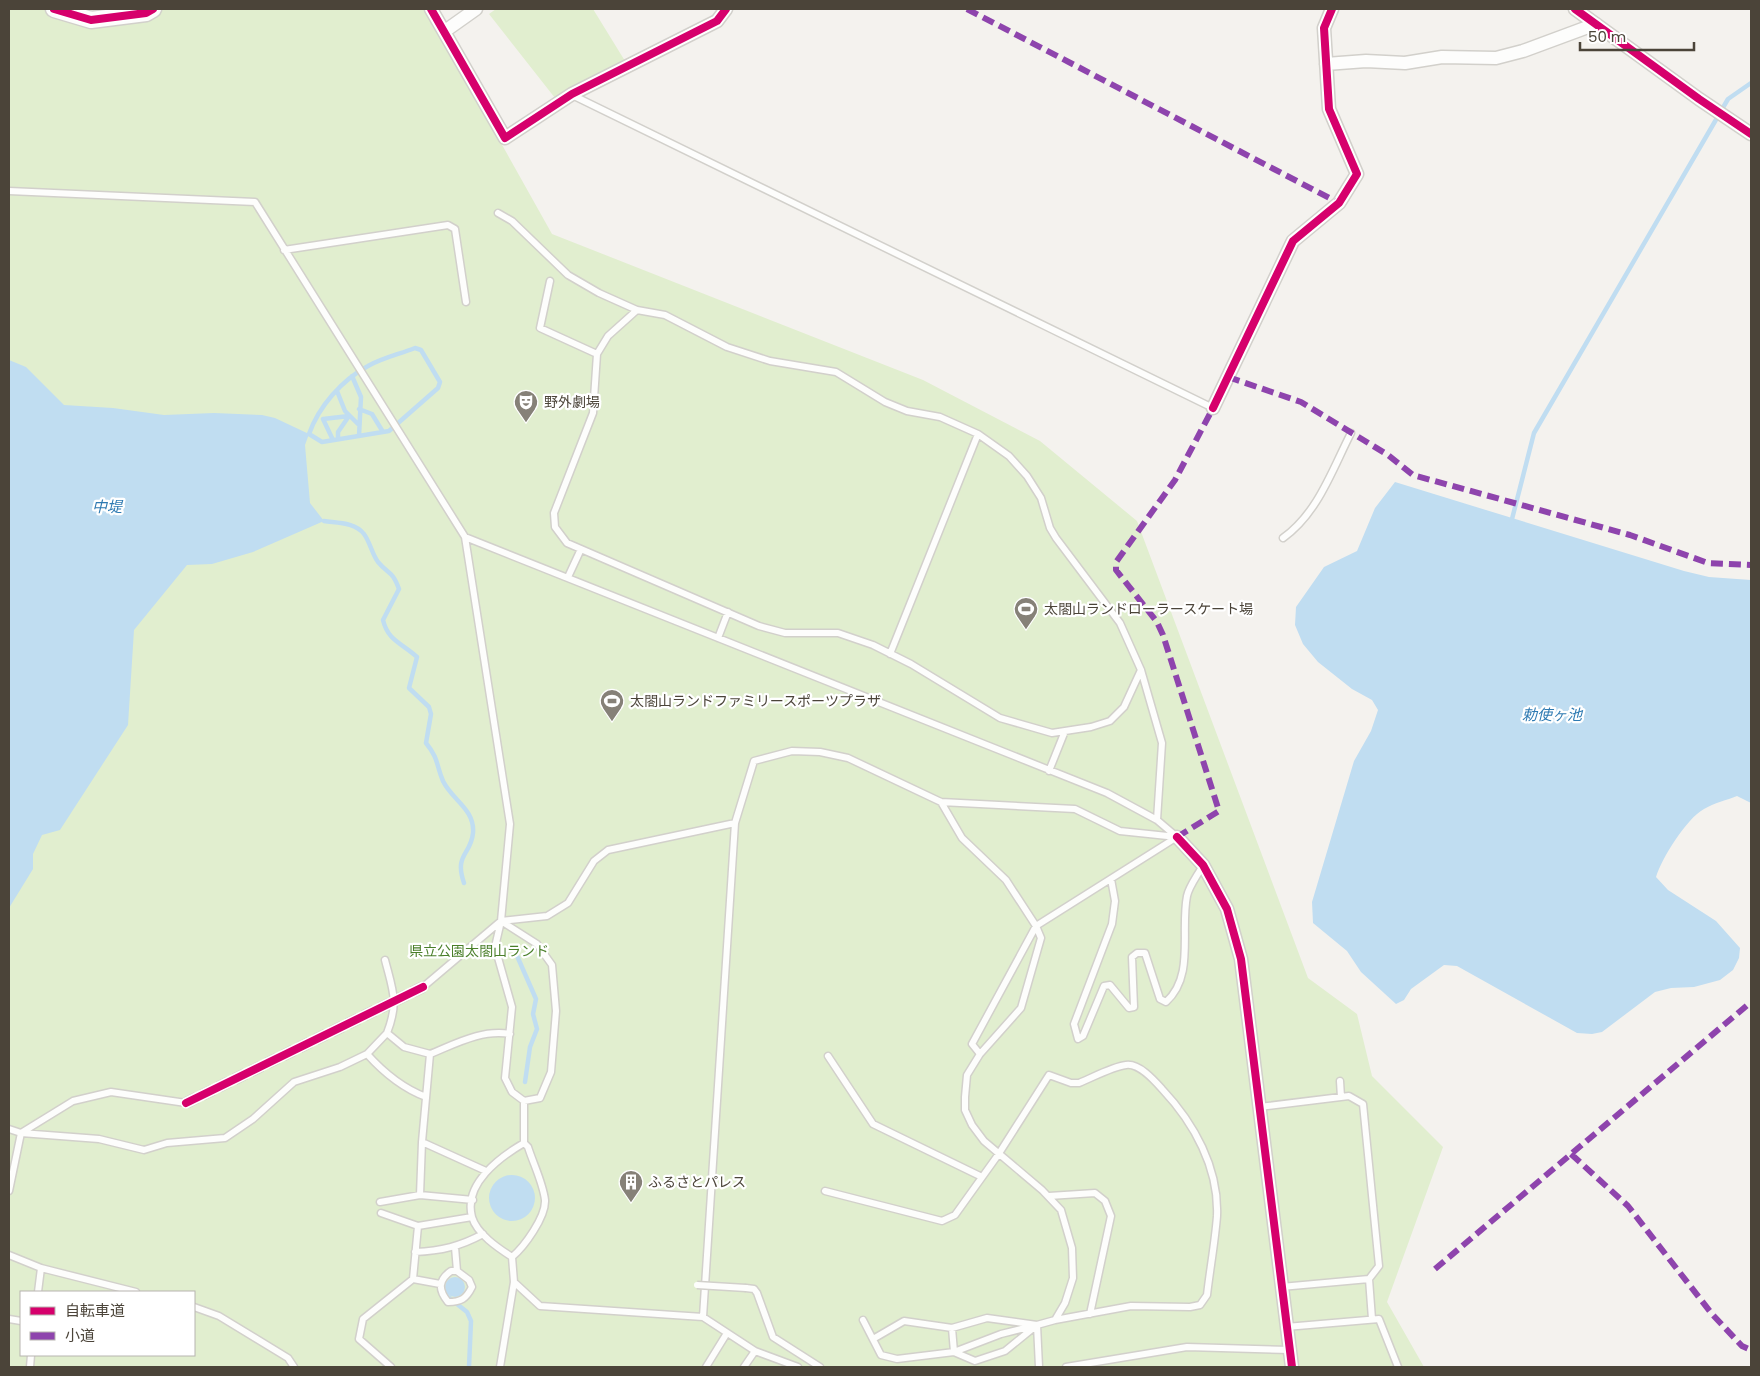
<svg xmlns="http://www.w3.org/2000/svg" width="1760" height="1376" viewBox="0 0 1760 1376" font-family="Poppins,'Noto Sans JP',sans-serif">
<rect width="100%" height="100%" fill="#f4f2ee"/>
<path fill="#e1eecf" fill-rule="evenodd" d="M9,9H43L55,15L160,9H426L552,234L923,380L1040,441L1137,521L1308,978L1357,1014L1372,1076L1443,1147L1387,1302L1424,1367H9ZM21,1292H194V1355H21Z
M496,9H593L625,61L555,98L489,14Z"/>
<path fill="#c0ddf1" d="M9,360L26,367L64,405L113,408L164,415L214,413L262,415L275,418L309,434L305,445L310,503L324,521L253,552L212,564L187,565L134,630L128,725L60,830L42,835L33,854V869L9,908Z
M1395,482L1684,571L1709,577L1751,580V803L1737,796C1727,800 1714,803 1704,809C1686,819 1662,858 1656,877L1668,890L1716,921L1740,948L1739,958L1733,970L1720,980L1694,987L1671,988L1655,992L1602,1032L1592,1034L1577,1033L1457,966L1444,965L1411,989L1404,1000L1396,1004L1361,972L1347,951L1313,923L1312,902L1354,761L1371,731L1378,710L1372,700L1352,689L1318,662L1303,644L1295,625L1296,607L1324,567L1357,551L1375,508Z
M489 1198a23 23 0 1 1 46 0a23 23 0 1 1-46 0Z
M445 1287a10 10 0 1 1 20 0a10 10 0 1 1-20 0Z"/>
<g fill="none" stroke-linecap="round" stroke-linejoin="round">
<path stroke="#c0ddf1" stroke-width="4.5" d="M415,348L421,350L440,382L438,388L389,431L322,442L309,434C319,406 342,380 368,366C382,358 400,354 415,348Z
M352,376L361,397L359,436
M337,391L345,411L358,424
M359,409L372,414L383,432
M333,440L323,419L349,416L338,432V439
M324,521C336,523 355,522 364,534C370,542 372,554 378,562C389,575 392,570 399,589L383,620C388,641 402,643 417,657L409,688L429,707L431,714L426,743C439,759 436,765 443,781C452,800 475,809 473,833C471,855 454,854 464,883
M1511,523L1534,433L1728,99L1751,83
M514,949L536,999L533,1014L537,1029L530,1047L525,1082
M446,1292L447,1296L467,1312L471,1321L469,1367"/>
<path stroke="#d2cfca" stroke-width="12" stroke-dasharray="12 6" stroke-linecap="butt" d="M186,1103L423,987"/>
<g stroke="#d2d0cb" stroke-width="9">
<path id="service" d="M572,95L1213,408
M9,191L255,202L465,537L510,824L501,921L495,947L512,1007L505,1078L512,1092L524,1101V1143C500,1157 463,1184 472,1217C477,1234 498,1248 512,1257L514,1282L500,1367
M498,213L512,221L568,275L599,293L637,310L665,315L727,347L770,361L836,372L885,402L907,411L940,417L978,434L1009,456L1027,476L1041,498L1050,528L1056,538L1120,623L1141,670L1162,743L1157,820
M284,250L448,225L455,229L466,302
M550,281L540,328L597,354
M637,310L608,336L597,354L593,413L554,513L555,527L567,543L759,626L785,633H838L873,645L911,664L1000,718L1052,733L1091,727L1110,721L1124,707L1141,670
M465,537L1107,793L1157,820L1177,837
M1283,538C1318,513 1332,470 1351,433
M568,577L581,549
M718,638L728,612
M890,654L978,434
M1049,771L1065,731
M941,802L962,838L1006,880L1036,926L1041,938L1021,1008L980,1054L967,1075L965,1097V1110L972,1125L984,1141L1042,1190L1061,1210L1072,1248L1073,1278L1065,1303L1055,1320L1037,1325L1039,1367
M1111,879L1115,901L1112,924L1074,1024L1078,1039L1083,1036L1104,986L1110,985L1129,1008L1134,1007L1132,957L1137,953H1145L1160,999L1166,1002C1195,976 1180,931 1187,896C1189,886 1198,875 1203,865
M501,921L537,944L552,965L556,1011L551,1072L540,1098L524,1101
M385,960C393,991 399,1002 387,1033
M423,987L501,921L547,916L568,903L594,861L608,850L735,823L754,761L792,751L820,752L848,758L941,802L1075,809L1120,831L1177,837
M367,1054L387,1033L404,1047L430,1054
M980,1054L972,1044L1036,926L1177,837
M828,1056L873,1124L982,1177
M1340,1081L1341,1097
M1259,1107L1349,1096L1363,1104L1379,1266L1369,1279
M9,1129L21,1133L99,1139L144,1150L167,1143L225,1138L253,1119L294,1082L340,1067L367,1054C384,1073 402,1088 426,1097
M486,1171L422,1142L430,1054C455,1044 482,1029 510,1034
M9,1191L21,1133L73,1101L111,1092L186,1103
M825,1191L942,1221L955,1215L998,1155L1049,1075L1071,1083H1079C1094,1077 1111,1067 1126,1065C1139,1063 1154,1080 1162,1089C1194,1123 1219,1168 1217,1216C1215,1242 1210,1269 1207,1295L1200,1305L1190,1307L1131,1306L1055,1320
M420,1195L422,1142
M1049,1196L1095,1193L1105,1201L1111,1216L1090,1314
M380,1202L420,1195L473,1200
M381,1213L418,1226
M455,1247L457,1271L469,1280L472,1287C466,1299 461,1302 448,1302C438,1290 438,1280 451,1271H457
M415,1252C441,1251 461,1246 483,1234
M9,1255L41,1268L38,1292
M512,1257C524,1247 546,1217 545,1200C543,1183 533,1163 528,1147L524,1143
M41,1268L136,1292
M413,1279L440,1284
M514,1282L540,1306L703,1317L755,1351L798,1367
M1281,1287L1369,1279L1372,1319
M746,1288L754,1289L757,1293L773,1337L820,1367
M194,1307L219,1316L288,1358L294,1367
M703,1317L735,823
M9,1319L21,1321
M863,1320L881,1355L897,1359L954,1352L975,1361L1005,1351L1037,1325L987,1318L952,1328L904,1321L873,1339
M1286,1327L1379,1319L1398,1367
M952,1328L954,1352L1001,1334L1033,1326
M30,1367L31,1355
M391,1367L359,1339L363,1319L413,1279L418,1226L472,1217
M706,1367L727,1333
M744,1367L755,1351
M1066,1367L1187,1347L1289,1350"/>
</g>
<g stroke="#d2d0cb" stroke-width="15">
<path id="minor" d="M431,9L505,138L572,94L717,21L726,9
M1575,9L1699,99L1751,134
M445,31L476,9
M1326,64L1366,61L1405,63L1442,57L1496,58L1523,51L1596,24
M1213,408L1293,241L1339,203L1357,174L1329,109L1324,28L1332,9
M1177,837L1203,865L1227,909L1241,959L1292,1367"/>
</g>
<g stroke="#d2d0cb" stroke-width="19">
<path id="tertiary" d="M54,9L91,20L146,13L153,9"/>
</g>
<use href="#service" stroke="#fdfdfc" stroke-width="6"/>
<use href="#minor" stroke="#fdfdfc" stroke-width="12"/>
<use href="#tertiary" stroke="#fdfdfc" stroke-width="16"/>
<g stroke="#d2d0cb" stroke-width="9" stroke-linecap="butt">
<path id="service-bridge" d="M697,1285L746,1288"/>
</g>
<use href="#service-bridge" stroke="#fdfdfc" stroke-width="6"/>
<path stroke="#8e44ad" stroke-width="6" stroke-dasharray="12 6" stroke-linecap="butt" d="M967,9L1339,203
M1228,377L1301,402L1388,455L1413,475L1630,535L1708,563L1751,565
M1177,837L1219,811L1163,635L1157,622L1116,570V562L1175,480L1213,408
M1571,1154L1628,1206L1712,1314L1742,1346L1751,1350
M1435,1269L1751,1002"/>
<g stroke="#fff" stroke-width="11">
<path id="cycleway" d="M54,9L91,20L146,13L153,9
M431,9L505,138L572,94L717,21L726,9
M1575,9L1699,99L1751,134
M1213,408L1293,241L1339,203L1357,174L1329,109L1324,28L1332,9
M1177,837L1203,865L1227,909L1241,959L1292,1367
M186,1103L423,987"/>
</g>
<use href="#cycleway" stroke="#d6006c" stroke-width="8"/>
</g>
<defs>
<g id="theatre-pin" transform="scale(1.25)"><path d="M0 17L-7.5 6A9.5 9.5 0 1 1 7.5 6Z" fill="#868178" stroke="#fff"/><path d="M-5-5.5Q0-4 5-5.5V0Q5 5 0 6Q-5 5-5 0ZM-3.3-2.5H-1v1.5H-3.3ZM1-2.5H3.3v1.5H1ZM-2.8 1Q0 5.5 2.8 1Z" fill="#fff"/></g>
<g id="stadium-pin" transform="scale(1.25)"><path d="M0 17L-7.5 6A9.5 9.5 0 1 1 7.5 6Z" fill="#868178" stroke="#fff"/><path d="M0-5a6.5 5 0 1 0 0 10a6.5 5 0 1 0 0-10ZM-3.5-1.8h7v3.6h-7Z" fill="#fff"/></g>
<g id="building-pin" transform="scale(1.25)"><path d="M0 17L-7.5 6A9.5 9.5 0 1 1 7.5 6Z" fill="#868178" stroke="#fff"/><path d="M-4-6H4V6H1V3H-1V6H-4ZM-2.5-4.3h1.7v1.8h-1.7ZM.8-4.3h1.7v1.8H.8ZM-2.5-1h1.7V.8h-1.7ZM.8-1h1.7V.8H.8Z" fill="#fff"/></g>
</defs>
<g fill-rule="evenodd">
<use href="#theatre-pin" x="526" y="402"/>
<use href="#stadium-pin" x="1026" y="609"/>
<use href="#stadium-pin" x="612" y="701"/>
<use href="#building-pin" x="631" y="1182"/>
</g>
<g text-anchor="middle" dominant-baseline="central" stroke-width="4.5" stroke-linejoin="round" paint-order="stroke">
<g font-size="14" fill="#4b4439" stroke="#fff" text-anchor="start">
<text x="544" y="402">野外劇場</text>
<text x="1044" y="609">太閤山ランドローラースケート場</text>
<text x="630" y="701">太閤山ランドファミリースポーツプラザ</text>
<text x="648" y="1182">ふるさとパレス</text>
</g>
<g font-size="14" fill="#4a7f2a" stroke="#fff">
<text x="479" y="951">県立公園太閤山ランド</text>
</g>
<g font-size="15" font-style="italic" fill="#2e7ab2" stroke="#fff">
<text x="107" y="506">中堤</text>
<text x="1552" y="714">勅使ヶ池</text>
</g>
</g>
<rect width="1760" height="1376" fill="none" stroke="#4b4439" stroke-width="20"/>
<rect x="20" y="1291" width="175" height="65" fill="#ffffff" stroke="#b7b4b0"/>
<rect x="30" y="1307" width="25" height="8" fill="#d6006c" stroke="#b7b4b0"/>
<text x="65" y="1316" font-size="15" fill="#4b4439">自転車道</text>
<rect x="30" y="1332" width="25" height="8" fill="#8e44ad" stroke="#b7b4b0"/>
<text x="65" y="1341" font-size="15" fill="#4b4439">小道</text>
<path d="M1580 42v8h114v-8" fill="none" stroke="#4b4439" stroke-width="2.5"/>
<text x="1588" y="42" font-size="15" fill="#4b4439" stroke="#ffffff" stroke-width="4" paint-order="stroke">50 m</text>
</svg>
